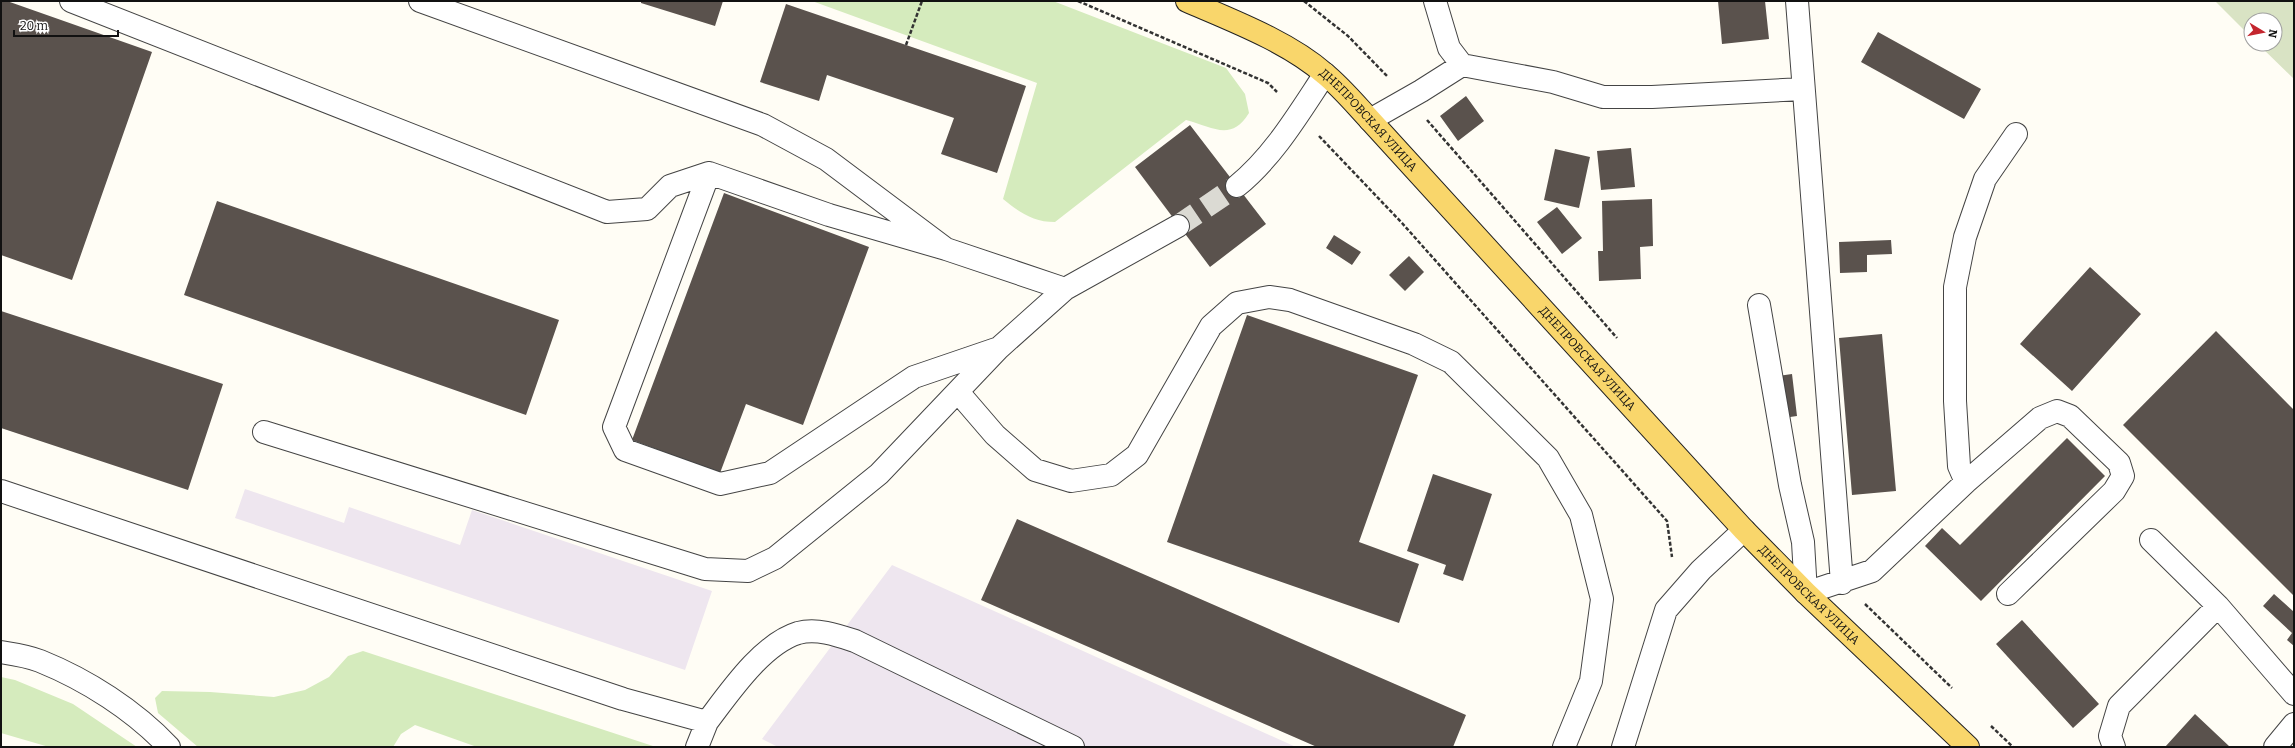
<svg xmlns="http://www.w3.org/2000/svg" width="2295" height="748" viewBox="0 0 2295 748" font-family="Bitter,serif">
<rect width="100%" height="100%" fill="#fffdf5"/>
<path fill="#eee6ef" d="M245,489L344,523L349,507L460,545L472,510L712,591L685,670L235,518Z
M892,565L1296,747H778L762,739Z"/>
<path fill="#d5ebbd" d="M812,1H1053L1226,68L1245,94L1249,113C1231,142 1213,127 1186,120L1055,222C1033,222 1019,212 1003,199L1037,83Z
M363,651L656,747H477L415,725L401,734L393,747H198L158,713L155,698L162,691L210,692L274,697L305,690L329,677L348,656Z
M1,677L15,680L73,704L137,747H49L1,733Z"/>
<path fill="#d9e3c4" d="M2215,1H2294V79L2258,44H2275V20H2251V37Z"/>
<path fill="#5a524d" d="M1,1H7L152,52L72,280L1,255Z
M641,1H723L715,26L641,3Z
M1718,1H1765L1769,39L1722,44Z
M786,4L1026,86L997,173L941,154L954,118L827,75L819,101L760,82Z
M1878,32L1981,89L1964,119L1861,62Z
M1466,96L1484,121L1458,141L1440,116Z
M1190,125L1266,224L1210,267L1135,167Z
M1631,148L1635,187L1601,190L1597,151Z
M1555,149L1590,157L1579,208L1544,200Z
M724,193L869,247L803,425L746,404L720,473L632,440Z
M1652,199L1653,246L1640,247L1641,279L1599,281L1598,251H1603L1602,201Z
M217,201L559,320L526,415L184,295Z
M1557,207L1582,238L1562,254L1537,222Z
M1334,235L1361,252L1352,265L1326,248Z
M1891,240L1892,254L1867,255V272L1840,273L1839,242Z
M1409,256L1424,272L1405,291L1389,275Z
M2090,267L2141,314L2072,391L2020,344Z
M1,311L223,384L188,490L1,428Z
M1247,315L1418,375L1359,542L1419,564L1399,623L1167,542Z
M2216,331L2294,410V596L2123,425Z
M1882,334L1896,491L1852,495L1839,338Z
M1792,374L1797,416L1783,418L1778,376Z
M2067,438L2105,476L1981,601L1925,546L1942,528L1960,545Z
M1433,474L1492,494L1463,581L1443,574L1446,565L1407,551Z
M1017,519L1466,715L1453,747H1317L981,600Z
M2274,594L2294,612V646L2287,640L2292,633L2263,606Z
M2022,620L2099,704L2073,728L1996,644Z
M2195,714L2230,747H2165Z"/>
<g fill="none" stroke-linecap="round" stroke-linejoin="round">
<path stroke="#dbdad3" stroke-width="22" stroke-dasharray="22 11" stroke-linecap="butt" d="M1178,226L1237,186"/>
<g stroke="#444" stroke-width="24">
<path id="minor" d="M71,1L607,212L647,209L670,186L709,173L829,215L946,249
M420,1L763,125L826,159L946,249L1065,289L1178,226
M1435,1L1449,48L1462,65
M1797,1L1842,583
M1370,120L1421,91L1462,65L1553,82L1603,97H1652L1803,89
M709,173L614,427L625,450L720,484L770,473L914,377L996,349
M1237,186C1274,156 1299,113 1325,74
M1759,305L1790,485L1803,542L1806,593L1872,571L1966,482L2040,418L2057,411L2070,416L2119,463L2123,476L2114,491L2008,594
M958,392L995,435L1035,470L1071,481L1111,475L1137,455L1211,326L1237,303L1269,297L1290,300L1414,344L1451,362L1548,458L1581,515L1602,599L1591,681L1564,747
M264,432L705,569L748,571L775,558L879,474L999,348L1065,289
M1966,482L1959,466L1955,401V287L1965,237L1985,179L2016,134
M1,491L623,699L707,722C729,693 762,644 798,633C817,628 837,635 855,641L1073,747
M2151,540L2218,606L2294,694
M1,652C14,654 28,656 40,661C87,680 134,710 169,747
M697,747L707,722
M1623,747L1666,610L1701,570L1744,530
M2114,747L2110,736L2119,706L2218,606
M2275,747L2294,724"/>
</g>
<g stroke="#222" stroke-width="24">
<g id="major">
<path id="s1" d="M1187,1C1231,20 1289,42 1325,74C1341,87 1356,105 1370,120L1744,530L1806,593L1968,747"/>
</g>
</g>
<path stroke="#333" stroke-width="2.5" stroke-dasharray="4 2" stroke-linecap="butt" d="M1078,1L1268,83L1277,92
M1304,1L1348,36L1388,77
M906,45L922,1
M1427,120L1617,338
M1319,136L1402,223L1667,521L1672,557
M1865,604L1952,688
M1991,726L2013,747"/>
<use href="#minor" stroke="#fff" stroke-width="22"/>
<use href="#major" stroke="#f9d66b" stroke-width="22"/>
</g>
<g text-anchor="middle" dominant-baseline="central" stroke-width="4" stroke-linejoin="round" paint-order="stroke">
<g font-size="12" fill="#111" stroke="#fff">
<text stroke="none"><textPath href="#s1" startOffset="220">ДНЕПРОВСКАЯ УЛИЦА</textPath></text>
<text stroke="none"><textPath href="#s1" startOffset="544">ДНЕПРОВСКАЯ УЛИЦА</textPath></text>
<text stroke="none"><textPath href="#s1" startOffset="868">ДНЕПРОВСКАЯ УЛИЦА</textPath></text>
</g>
</g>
<rect width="2295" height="748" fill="none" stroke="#111111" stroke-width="4"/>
<g transform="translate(2263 32) rotate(100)"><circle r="19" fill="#ffffff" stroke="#a0a0a0"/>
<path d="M0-3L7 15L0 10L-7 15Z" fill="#c4262e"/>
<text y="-6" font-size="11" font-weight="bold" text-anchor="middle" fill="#111111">N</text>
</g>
<path d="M14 30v6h104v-6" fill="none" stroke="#111111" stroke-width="2"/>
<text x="20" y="30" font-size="12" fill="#111111" stroke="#ffffff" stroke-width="3" paint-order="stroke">20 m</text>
</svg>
